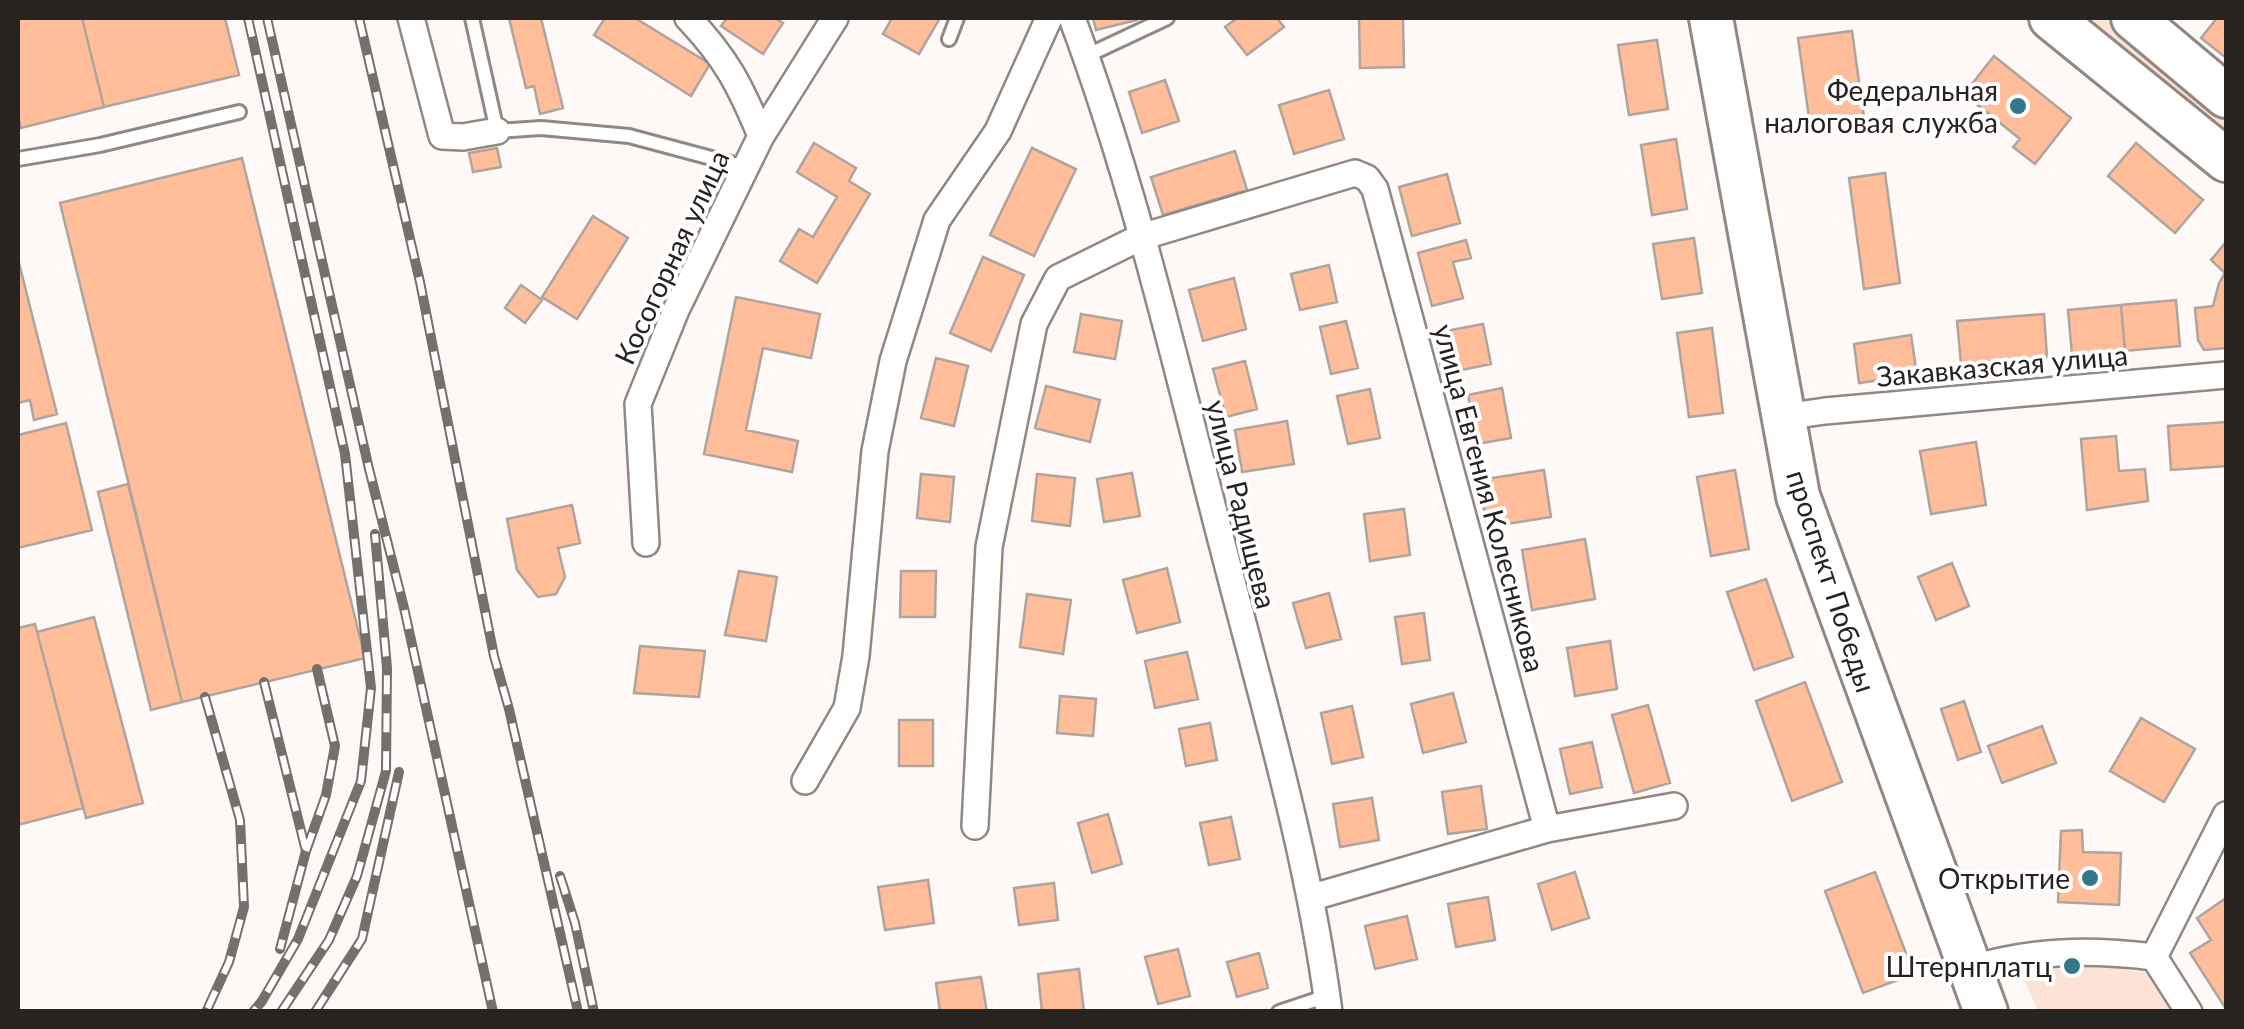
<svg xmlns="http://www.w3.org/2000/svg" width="2244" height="1029" viewBox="0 0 2244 1029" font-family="Lato,sans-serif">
<rect width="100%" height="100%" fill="#fef9f6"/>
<path fill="#fde3d6" d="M2072,18H2105L2226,117V144Z
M2092,964L2149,973L2170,1011H2038L2021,972L2055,965Z"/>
<path fill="#ffbd99" stroke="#afa49e" stroke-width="2.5" d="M18,18H82L104,107L21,128L18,115Z
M82,18H225L239,75L104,107Z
M509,18H541L563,108L540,114L534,86L526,88Z
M605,18H635L710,64L691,96L594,35Z
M727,18H774L783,23L763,54L721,26Z
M892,18H940L919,54L883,34Z
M1093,18H1137V20L1096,30Z
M1237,18H1277L1284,27L1247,55L1225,27Z
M1359,18H1403L1404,67L1360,68Z
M2217,18H2226V58L2201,38Z
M1852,31L1864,118L1810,125L1798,38Z
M1657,40L1668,109L1629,115L1618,45Z
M1994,56L2071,118L2035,164L2013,147L2020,139L1964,94Z
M1165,80L1179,121L1142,133L1129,92Z
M1329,90L1344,139L1294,154L1279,105Z
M1676,139L1687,209L1652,215L1641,145Z
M814,143L856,168L849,181L870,194L817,283L780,261L799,229L813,237L837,197L797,172Z
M2136,143L2203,200L2175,233L2108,176Z
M497,148L501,167L473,172L469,153Z
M1032,148L1076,169L1034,256L990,235Z
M1235,151L1247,190L1163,215L1151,177Z
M242,158L365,658L182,702L60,203Z
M1885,173L1900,283L1864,289L1849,178Z
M1447,174L1460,223L1412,236L1399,187Z
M593,216L628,238L577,319L542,297Z
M1694,238L1702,293L1662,299L1653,244Z
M1466,240L1471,258L1453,262L1463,298L1432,306L1418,253Z
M2226,242V348L2204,350L2198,340L2195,308L2213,306L2219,283L2225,273L2211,260Z
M983,257L1024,275L991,351L950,333Z
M18,259L57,414L34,420L30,400L18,403Z
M1329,265L1337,302L1300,310L1291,274Z
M1234,278L1246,329L1203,341L1189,290Z
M521,285L542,300L525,323L505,308Z
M736,297L820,314L811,358L763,348L746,430L798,441L792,472L704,454Z
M2176,300L2180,346L2125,351L2121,305Z
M2121,305L2125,351L2072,355L2068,310Z
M1081,314L1122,321L1115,359L1074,352Z
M2044,314L2047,357L1961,364L1957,321Z
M1346,321L1358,368L1331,374L1320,327Z
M1483,324L1491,364L1442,374L1435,333Z
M1712,328L1723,413L1689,417L1677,333Z
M1911,335L1917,375L1859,383L1854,344Z
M936,358L968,366L954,426L921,418Z
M1245,361L1257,409L1226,417L1213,369Z
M1046,386L1100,400L1090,442L1035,428Z
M1502,388L1511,438L1477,444L1468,395Z
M1370,389L1380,438L1348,444L1337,396Z
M1287,421L1294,464L1242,472L1235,430Z
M2226,422V466L2171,470L2168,426Z
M66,423L92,530L18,548V435Z
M2116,436L2119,471L2145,469L2148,501L2087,510L2081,439Z
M1976,442L1986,505L1931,514L1920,451Z
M1544,470L1551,517L1487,527L1479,480Z
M1735,470L1749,549L1711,556L1697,477Z
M1132,473L1140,516L1104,522L1097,479Z
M921,474L954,477L950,522L917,518Z
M1037,474L1075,478L1070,526L1032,521Z
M128,484L182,702L151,710L98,492Z
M572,505L580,543L558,548L565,577L556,594L538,597L517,570L507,519Z
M1404,509L1410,555L1370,561L1364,514Z
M1585,539L1595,599L1532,610L1522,550Z
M1952,563L1969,606L1936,620L1918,577Z
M1167,568L1180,622L1137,633L1123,580Z
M739,571L777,577L766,641L725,635Z
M901,571H936L935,617H900Z
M1766,579L1793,657L1754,670L1727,592Z
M1329,593L1341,639L1306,648L1293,603Z
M1027,594L1071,600L1063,654L1020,647Z
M1424,613L1430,660L1402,664L1395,617Z
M94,617L143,803L86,818L37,632Z
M35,624L83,808L18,825V628Z
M1610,641L1617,689L1575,696L1567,648Z
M640,646L705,651L699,697L634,693Z
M1187,652L1198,699L1155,708L1145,661Z
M1805,682L1842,782L1792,801L1756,701Z
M1453,693L1466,742L1423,753L1411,704Z
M1060,696L1096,699L1093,736L1057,733Z
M1964,701L1981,752L1958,760L1941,709Z
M1648,705L1670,783L1634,793L1612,715Z
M1352,706L1363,757L1332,764L1321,713Z
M2141,718L2195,749L2164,802L2110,771Z
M899,720H933V766H899Z
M1210,723L1217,760L1186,766L1179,729Z
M2042,726L2056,763L2002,783L1988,746Z
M1592,742L1602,787L1570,794L1560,749Z
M1481,786L1487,829L1448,834L1442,792Z
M1372,798L1379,840L1340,847L1333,804Z
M1108,814L1122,864L1092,873L1078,823Z
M1231,817L1240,859L1209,865L1200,823Z
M2082,830L2083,852L2121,853L2119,905L2058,902L2061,831Z
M1575,872L1589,918L1552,930L1538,884Z
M1875,872L1914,974L1863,993L1825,891Z
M928,880L934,923L885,930L878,887Z
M1054,883L1058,920L1019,925L1014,888Z
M1488,897L1495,940L1456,947L1448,904Z
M2226,898V1009L2190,953L2211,940L2197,918Z
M1407,916L1417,959L1375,969L1365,926Z
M1178,949L1190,996L1158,1004L1145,957Z
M1259,953L1268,988L1237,997L1227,962Z
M1079,969L1084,1012H1042L1038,974Z
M981,977L987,1012H940L936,983Z"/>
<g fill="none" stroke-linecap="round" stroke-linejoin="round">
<g stroke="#928882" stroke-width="18">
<path id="service" d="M472,18L497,131L541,128L629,136L745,167
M949,39L957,18
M1086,56L1167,18
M18,159L100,145L239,112
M1279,1012L1327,996"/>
</g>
<g stroke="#928882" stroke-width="30">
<path id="minor" d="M411,18L442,136L463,137L497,131
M688,18C726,58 740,85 761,136
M1072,18C1137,192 1178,375 1225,555C1264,706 1309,857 1329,1012
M1784,417L1825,411L2226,375
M646,543L638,404L676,310L761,136L835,18
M805,781L847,708L856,656L875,451L893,361L937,220L998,131L1049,18
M975,826L989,547L1034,324L1058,278L1141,237L1355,173L1367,178L1375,189L1547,829L1313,897
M1547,829L1674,806
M2154,957L2226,815
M2154,957L2189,1012
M1969,969C2034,950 2088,949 2154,957"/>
</g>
<g stroke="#928882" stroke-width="48">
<path id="primary" d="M1711,18L1798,496L1986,1012
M2051,18L2226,160
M2133,18L2226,96"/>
</g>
<use href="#service" stroke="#fff" stroke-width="12"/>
<use href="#minor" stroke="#fff" stroke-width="25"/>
<use href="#primary" stroke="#fff" stroke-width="42"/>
<g stroke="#74706d" stroke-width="10">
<path id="rail" d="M248,18L345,454L371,688L361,781L298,939L262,1001L253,1012
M267,18L369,469L404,608L493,1012
M359,18L420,282L494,656L509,709L578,1012
M264,682L306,851L280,949
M205,697L240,820L244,907L229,962L206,1012
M306,851L326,795L335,746L317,669
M560,876L575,923L594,1012
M281,1012L329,940L357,876L386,771L387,668L375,534
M315,1012L362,939L399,772"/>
</g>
<use href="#rail" stroke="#fff" stroke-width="6" stroke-dasharray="19" stroke-linecap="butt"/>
</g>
<g fill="#347788" stroke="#fff" stroke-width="4">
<circle cx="2018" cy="106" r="10"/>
<circle cx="2090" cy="878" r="10"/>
<circle cx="2072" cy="966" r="10"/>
</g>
<g text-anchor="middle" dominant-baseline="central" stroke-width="8" stroke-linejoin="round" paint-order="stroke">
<g font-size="28" fill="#272321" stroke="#fff" text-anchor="end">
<text x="1998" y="90">Федеральная<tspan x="1998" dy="32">налоговая служба</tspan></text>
<text x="2070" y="878">Открытие</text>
<text x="2052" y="966">Штернплатц</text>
</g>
<g font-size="28" fill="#272321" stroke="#fff">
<text transform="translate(671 257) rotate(-65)">Косогорная улица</text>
<text transform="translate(2002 365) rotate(-5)">Закавказская улица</text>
<text transform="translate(1490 498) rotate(75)">улица Евгения Колесникова</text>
<text transform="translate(1242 504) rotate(76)">улица Радищева</text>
<text transform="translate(1832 581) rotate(72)">проспект Победы</text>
</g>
</g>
<rect width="2244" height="1029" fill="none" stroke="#272321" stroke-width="40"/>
</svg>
